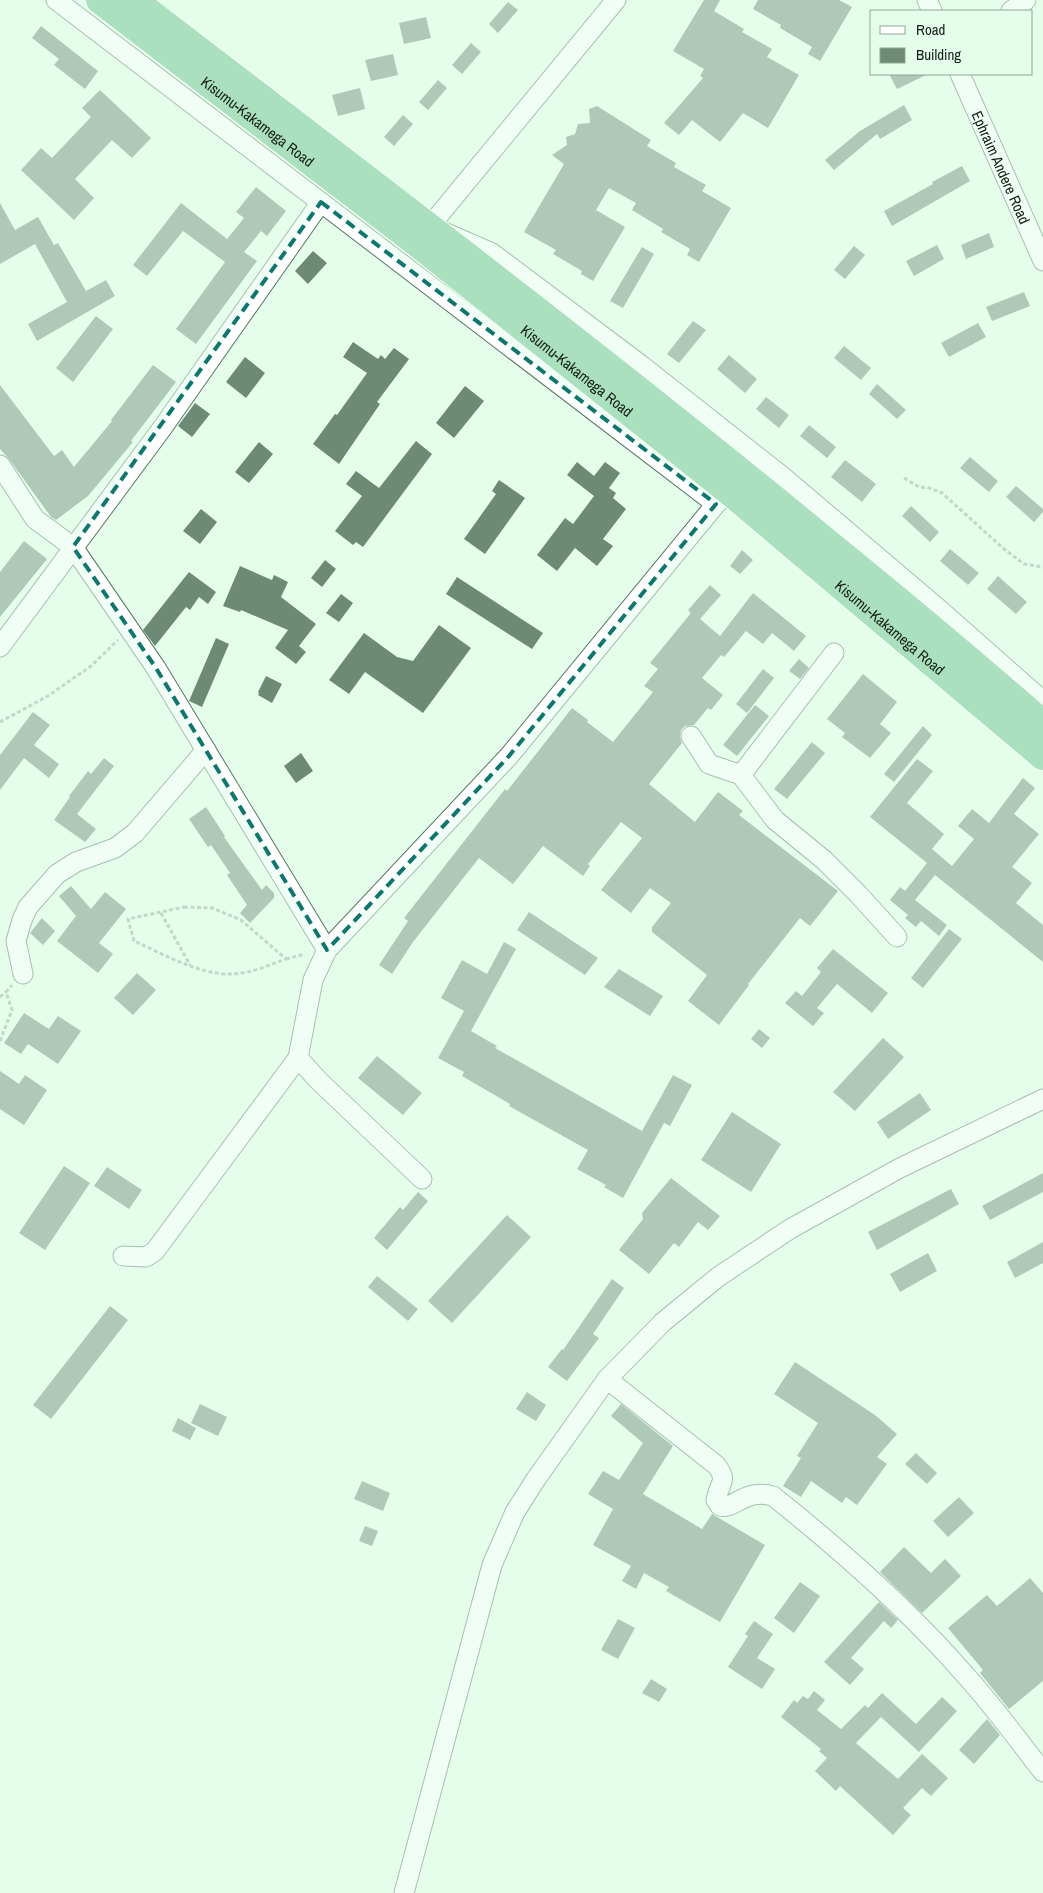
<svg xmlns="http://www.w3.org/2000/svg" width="1043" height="1893" viewBox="0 0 1043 1893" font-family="'Archivo Narrow',sans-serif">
<rect width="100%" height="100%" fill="#e5feec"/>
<path fill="#6c8a75" d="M704,0H720L714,11L744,29L742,32L772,49L767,57L799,75L768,128L743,113L720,142L692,120L679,135L664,123L703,78L700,76L704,69L673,51Z
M758,0H839L852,7L820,61L808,54L812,47L780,28L781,25L753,9Z
M508,2L518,10L498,33L489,24Z
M426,17L431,38L404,44L399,23Z
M41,26L98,71L85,89L54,65L59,59L32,38Z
M471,43L481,52L462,74L452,65Z
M393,54L398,75L371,81L365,60Z
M889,74H928L897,89Z
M438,80L447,88L428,110L419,102Z
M360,88L365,109L338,116L332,95Z
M100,90L151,138L132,158L112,140L75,179L94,198L74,220L21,170L41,148L52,158L91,117L82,108Z
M904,105L912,120L880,139L877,134L834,170L825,160L860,131Z
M597,106L651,140L647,146L676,163L674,167L706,185L702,191L731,208L699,262L687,255L690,249L661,232L663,229L632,210L636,203L609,188L596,210L625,227L593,281L581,274L582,271L553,254L556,250L524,232L564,164L552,155L567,145L566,137L575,134L578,124L590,123L589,109Z
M403,115L413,124L394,146L384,137Z
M962,166L970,181L892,226L884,211L933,184L932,182Z
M256,187L286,211L267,236L261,231L244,252L257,261L196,344L176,329L225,262L183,231L147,276L133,265L181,203L227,239L244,218L236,212Z
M0,203L15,230L38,217L54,245L58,243L86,291L106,280L115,296L37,341L28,324L67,302L35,244L0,264Z
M989,233L994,247L966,259L961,245Z
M937,245L944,259L914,276L906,261Z
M854,246L865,255L845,279L834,270Z
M642,247L654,254L623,308L610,301Z
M313,251L327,263L308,284L295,271Z
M1024,292L1030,306L992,321L986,307Z
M96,316L113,329L73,382L56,368Z
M693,321L706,330L679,363L667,354Z
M978,323L986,337L949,357L941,343Z
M353,342L378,359L381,355L385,359L394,348L409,359L377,402L380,404L339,464L313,444L335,414L337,415L367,373L343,357Z
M844,346L871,368L861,380L834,358Z
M729,355L757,379L745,393L717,369Z
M245,357L265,373L246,398L226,382Z
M153,365L176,382L131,441L133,442L88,496L56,520L51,517L9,459L0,449V385L54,456L62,450L74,467L112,421L111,420Z
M877,384L906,410L897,419L869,394Z
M465,386L484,401L454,438L436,423Z
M766,397L789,415L779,428L756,409Z
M195,403L210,414L192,437L178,426Z
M809,425L836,447L827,458L800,436Z
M416,441L432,454L363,547L356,542L353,545L335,531L362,496L346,484L356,471L379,488Z
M259,442L273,454L249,483L235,472Z
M970,457L998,481L989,492L960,468Z
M845,460L876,484L862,502L831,477Z
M577,462L594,476L605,462L620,473L609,488L616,493L613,498L626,509L603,539L613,546L597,566L575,548L557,571L537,555L565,518L573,524L594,496L567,475Z
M499,480L525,498L485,554L464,539L496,494L492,491Z
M1016,486L1043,509V512L1034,522L1006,497Z
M911,506L939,532L930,542L902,516Z
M201,509L217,522L200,544L183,531Z
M24,541L47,559L0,617V572Z
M950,549L979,573L968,585L940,561Z
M742,550L753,560L740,574L730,566Z
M325,560L336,569L322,587L311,578Z
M240,566L272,580L274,575L288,582L281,597L316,624L299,646L306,652L296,664L275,648L288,630L241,610L240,612L223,606Z
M189,572L216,592L208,604L199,597L190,610L186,607L155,646L143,630Z
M998,576L1027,602L1016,614L987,589Z
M457,577L543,633L532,649L446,594Z
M710,585L721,595L700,619L720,636L753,593L806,636L794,651L772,633L763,644L746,631L724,657L721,655L702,678L723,695L711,710L708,708L694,725L685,726L681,730L680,737L682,743L649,784L695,822L718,792L743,811L739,815L838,891L810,926L800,918L748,984L749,985L719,1025L688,1001L707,975L652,932V927L671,903L650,888L631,913L601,890L642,838L621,822L588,864L590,866L583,876L543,846L513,884L479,858L413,942L392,974L379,965L408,921L404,918L505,789L507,791L572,708L588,720L587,722L613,742L653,692L644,686L658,669L650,663L691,613L688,610Z
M341,594L353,603L339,622L326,613Z
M439,625L471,648L423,713L365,672L349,694L329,680L364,633L397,657L413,661Z
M216,638L229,644L202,707L189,701Z
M799,659L809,668L800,679L789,671Z
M763,669L774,678L747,713L736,704Z
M863,674L897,702L880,724L891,733L870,758L842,737L845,733L827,719Z
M266,676L282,684L272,703L258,695L259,693L258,692Z
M755,705L769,716L737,756L723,745Z
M33,712L50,725L34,745L59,764L49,778L24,758L0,790V755Z
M923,726L932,735L894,782L884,774Z
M812,742L825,753L787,799L774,789Z
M301,753L313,771L296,783L284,766Z
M104,758L114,766L77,814L96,829L85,842L54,820L70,797L69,796L88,771L91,774Z
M917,759L933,771L907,803L944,834L932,849L952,866L974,839L958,826L972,809L989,823L1023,778L1035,788L1014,814L1039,834L1012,867L1032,883L1016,903L1043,925V962L935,875L915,900L947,925L939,936L921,921L916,927L905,918L908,915L890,900L900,887L905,891L927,863L870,817Z
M206,807L225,836L224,837L262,890L266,885L274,893V898L250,923L240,913L247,905L227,875L230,873L211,845L208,847L189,819Z
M71,886L91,909L105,892L126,909L99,943L113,954L98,973L57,941L76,916L59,896Z
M529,912L598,958L585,975L517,930Z
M42,918L55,931L43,945L30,933Z
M949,929L962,939L923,988L911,978Z
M504,942L516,949L471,1031L497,1046L495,1048L642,1131L673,1075L692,1085L670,1126L664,1123L623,1198L604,1187L606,1185L577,1169L588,1150L509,1106L510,1104L462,1076L464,1072L438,1058L464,1011L441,998L462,960L487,974Z
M833,949L888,993L872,1013L837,984L817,1008L824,1013L813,1026L785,1003L796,991L802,996L821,972L817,968Z
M619,969L663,996L650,1016L604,987Z
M137,973L156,990L133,1015L114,998Z
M24,1013L49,1029L58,1016L81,1031L58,1064L28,1044L21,1054L4,1043Z
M759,1029L770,1038L762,1048L751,1039Z
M883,1038L904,1057L855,1111L833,1092Z
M377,1056L422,1093L403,1115L358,1078Z
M0,1071L19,1084L25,1075L47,1090L24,1125L0,1109Z
M920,1093L931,1110L888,1139L877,1122Z
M732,1112L781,1144L751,1192L701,1160Z
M64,1166L90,1183L45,1250L19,1233Z
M107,1167L142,1190L129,1209L94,1186Z
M1043,1173V1192L990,1220L982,1206Z
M671,1178L720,1216L708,1230L698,1222L679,1247L674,1243L649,1274L619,1250L643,1219L642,1213Z
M951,1189L959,1204L877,1250L868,1232Z
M418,1192L428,1201L387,1250L374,1238L400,1207L403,1210Z
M507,1215L531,1237L452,1323L428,1301Z
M1043,1242V1263L1015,1278L1007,1262Z
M928,1253L937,1271L900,1292L890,1274Z
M377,1276L418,1309L408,1321L368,1287Z
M612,1279L624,1288L593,1334L599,1338L567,1381L548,1367L562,1349L563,1350Z
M110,1306L128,1320L51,1419L33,1405Z
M795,1362L875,1415L897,1434L877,1457L887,1464L857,1505L846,1497L842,1503L811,1481L801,1497L783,1486L801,1458L797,1456L818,1423L774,1394Z
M527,1392L546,1405L536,1421L516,1409Z
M200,1404L227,1417L218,1436L191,1423Z
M621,1404L673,1446L643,1494L702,1529L712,1514L765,1545L720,1622L666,1591L669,1587L644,1573L636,1589L622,1581L631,1566L593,1545L613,1509L588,1494L603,1471L619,1480L643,1443L611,1416Z
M178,1418L196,1428L190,1440L172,1431Z
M916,1453L937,1473L927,1484L905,1464Z
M362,1481L390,1493L383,1511L354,1499Z
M959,1497L974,1513L948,1537L933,1521Z
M365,1526L378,1531L372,1546L359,1541Z
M904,1547L931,1573L945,1559L961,1576L922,1613L880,1572Z
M1030,1578L1043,1593V1681L1009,1709L980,1673L983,1670L948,1628L987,1595L997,1606Z
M800,1582L820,1596L794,1633L774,1618Z
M879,1602L898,1620L891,1628L884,1621L851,1658L864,1669L850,1685L824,1662Z
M618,1619L635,1628L618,1659L601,1650Z
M754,1621L773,1634L757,1658L775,1669L762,1689L728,1667L748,1636L745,1634Z
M651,1679L667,1689L659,1702L642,1693Z
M814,1691L825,1700L817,1710L841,1729L865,1705L868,1708L882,1693L916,1724L942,1697L957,1711L919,1752L881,1717L856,1743L898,1779L922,1754L948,1778L931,1796L922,1788L903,1808L911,1815L893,1835L840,1786L836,1791L815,1771L827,1758L819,1751L821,1749L781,1717L794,1700L797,1703L803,1696L808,1699Z
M987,1719L1000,1735L974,1764L959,1750Z"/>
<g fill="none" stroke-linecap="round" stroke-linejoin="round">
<g stroke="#5b7663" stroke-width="21">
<g id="street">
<path d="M56,0L716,504"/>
<path d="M616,0L430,226L492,253L641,365L782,476L940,610L1043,701"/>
<path d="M927,0L932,11"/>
<path d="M1011,11L1026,0"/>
<path id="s1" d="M960,74L1043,261"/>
<path d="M0,465L35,519L73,547L156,668L327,950"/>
<path d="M0,647L163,427L321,202"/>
<path d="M834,653L741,775L775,820L824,860L858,894L897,937"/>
<path d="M691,736L709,764L741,775"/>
<path d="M23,974L16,941L22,920L28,907L57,874L76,862L115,848L135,833L206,750"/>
<path d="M298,1058L318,1080L422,1179"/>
<path d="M123,1256L146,1257L155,1251L298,1058L313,980L327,950L509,756L716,504L729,491"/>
<path d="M607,1379L716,1465C729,1481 719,1483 716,1500L720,1506C734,1510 745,1488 773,1496C842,1551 909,1610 967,1677C994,1707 1018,1740 1043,1772"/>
<path d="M404,1893L492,1565L515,1512L536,1479L607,1379L663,1322L718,1277L790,1229L900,1168L1043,1099"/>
</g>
</g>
<g stroke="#fff" stroke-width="30">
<g id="highway">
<path id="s2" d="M100,0L417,243L729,491L1043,756"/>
<path d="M133,0C365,178 598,354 824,540C898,600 971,661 1043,724"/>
</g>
</g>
<path stroke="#97aa9c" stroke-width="3" stroke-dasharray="4 2.5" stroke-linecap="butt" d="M904,478L919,487L930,488L942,493L1004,549L1024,564L1043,567
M0,722L48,696L91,666L118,640
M184,907L212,908L241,920L286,959C269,965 250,974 231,974C200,975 163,954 134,941L128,919Z
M161,913L190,965
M286,959L305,954
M0,997L6,992
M0,1041L12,1010L6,992L12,985"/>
<use href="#street" stroke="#fff" stroke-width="19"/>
<use href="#highway" stroke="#64bc85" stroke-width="28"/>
</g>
<path d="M0 0H1043V1893H0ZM321,202L716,504L509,756L327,950L156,668L73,547Z" fill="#e5feec" fill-opacity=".55" fill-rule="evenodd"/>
<path fill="none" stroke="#0f766e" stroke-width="4" stroke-dasharray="10 6" stroke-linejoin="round" d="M321,202L716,504L509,756L327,950L156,668L73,547Z"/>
<g text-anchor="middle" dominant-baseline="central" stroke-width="5" stroke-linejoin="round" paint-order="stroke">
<g font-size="15" fill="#152018" stroke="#e5feec">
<text stroke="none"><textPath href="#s2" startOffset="199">Kisumu-Kakamega Road</textPath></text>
<text stroke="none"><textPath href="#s1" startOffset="102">Ephraim Andere Road</textPath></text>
<text stroke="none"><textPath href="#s2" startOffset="604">Kisumu-Kakamega Road</textPath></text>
<text stroke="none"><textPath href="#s2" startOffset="1009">Kisumu-Kakamega Road</textPath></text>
</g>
</g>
<rect x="870" y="10" width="162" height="65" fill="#e5feec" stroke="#92a597"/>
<rect x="880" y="26" width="25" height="8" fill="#ffffff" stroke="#92a597"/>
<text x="916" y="35" font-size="15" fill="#152018">Road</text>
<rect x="880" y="48" width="25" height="15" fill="#6c8a75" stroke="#92a597"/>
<text x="916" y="60" font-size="15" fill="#152018">Building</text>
</svg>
